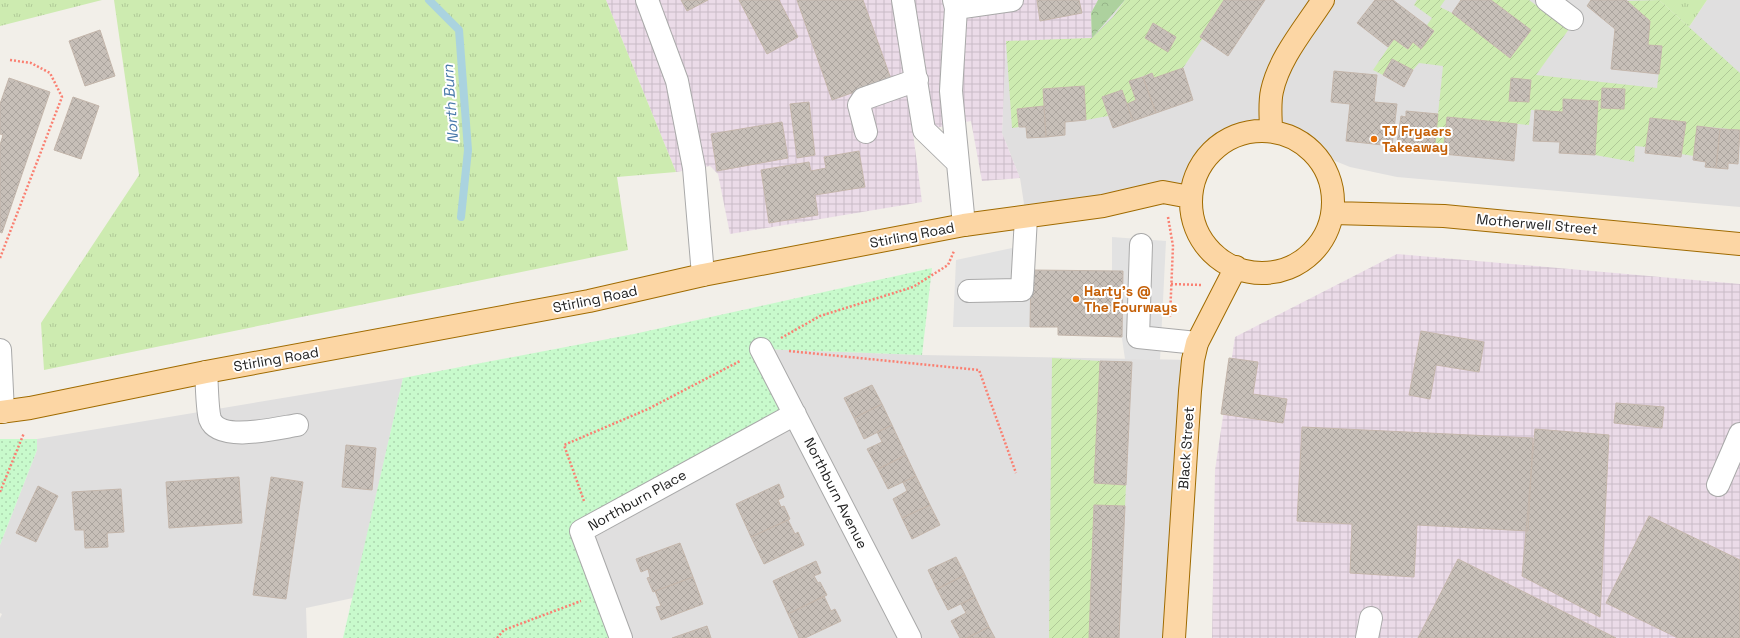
<svg xmlns="http://www.w3.org/2000/svg" width="1740" height="638" viewBox="0 0 1740 638" font-family="'Space Grotesk',sans-serif">
<defs>
<pattern id="industrial-grid" width="8" height="8" patternUnits="userSpaceOnUse"><rect width="8" height="8" fill="#ebdbe8"/><path d="M0 4h8M4 0v8" fill="none" stroke="#c9bcc7"/></pattern>
<pattern id="grass-tufts" width="24" height="20" patternUnits="userSpaceOnUse"><rect width="24" height="20" fill="#cdebb0"/><path d="M3 7l-1-3M5 7V3M7 7l1-3M15 17l-1-3M17 17v-4M19 17l1-3" fill="none" stroke="#b0c997"/></pattern>
<pattern id="forest-crowns" width="20" height="18" patternUnits="userSpaceOnUse"><rect width="20" height="18" fill="#add19e"/><path d="M2 6a3 3 0 1 1 6 0M12 15a3 3 0 1 1 6 0" fill="none" stroke="#95b388"/></pattern>
<pattern id="park-dots" width="8" height="8" patternUnits="userSpaceOnUse"><rect width="8" height="8" fill="#c8facc"/><path d="M2 2h.1M6 6h.1" fill="none" stroke="#acd6af" stroke-width="1.8" stroke-linecap="round"/></pattern>
<pattern id="garden-furrows" width="10" height="10" patternUnits="userSpaceOnUse"><rect width="10" height="10" fill="#cdebb0"/><path d="M-1 1l2-2M0 10L10 0M9 11l2-2" fill="none" stroke="#b0c997"/></pattern>
<pattern id="building-cross-hatch" width="8" height="8" patternUnits="userSpaceOnUse"><rect width="8" height="8" fill="#c7bfb8"/><path d="M0 0l8 8M0 8l8-8" fill="none" stroke="#aba49e"/></pattern>
</defs>
<rect width="100%" height="100%" fill="#f2efe9"/>
<path fill="#e0dfdf" d="M1125,0H1659L1689,27L1707,0H1740V207L1397,177L1350,167L1308,150L1271,132L1227,140L1201,163L1190,197L1026,217L1020,178L1002,133L1006,41L1092,38Z
M761,349L922,355L1193,360L1174,638H621L581,531Z
M403,378L353,598L306,608L307,638H0V618L2,614L0,613V545L37,450V439Z"/>
<path fill="url(#industrial-grid)" d="M606,0H1098L1091,13L1092,38L1006,42L1002,133L1020,178L982,181L971,121L954,124L913,133L922,202L730,234L718,174L710,166L676,172Z
M1397,254L1740,284V638H1212L1215,470L1235,337Z"/>
<path fill="url(#grass-tufts)" d="M0,0H102L0,26Z
M114,0H606L676,172L617,177L628,250L44,370L41,323L139,175Z
M1659,0H1707L1689,27Z"/>
<path fill="url(#forest-crowns)" d="M1098,0H1125L1092,38L1091,13Z"/>
<path fill="url(#park-dots)" d="M932,268L922,355L761,349L795,414L581,530L621,638H343L403,378L634,334Z
M0,439H37V450L0,545Z"/>
<path fill="url(#garden-furrows)" fill-rule="evenodd" d="M1125,0H1224L1200,36L1203,38L1183,68L1154,78L1152,73L1130,81L1136,100L1127,104L1122,90L1102,97L1108,116L1086,120L1084,86L1043,89L1044,106L1017,109L1019,127L1012,128L1006,41L1092,38L1113,17ZM1153,24L1176,38L1168,51L1145,38Z
M1417,0H1445L1440,7L1452,13L1510,58L1531,30L1491,0H1529L1569,29L1536,75L1657,88L1662,46L1648,45L1650,21L1626,1L1659,0L1740,73V130L1697,126L1694,156L1681,154L1685,122L1650,118L1646,147L1635,146L1634,162L1595,155L1598,101L1563,99V112L1531,110L1529,125L1447,117L1443,154L1434,153L1443,66L1419,63L1413,70L1392,59L1383,75L1373,70L1394,39L1407,49L1413,42L1421,48L1434,31L1427,25L1432,18L1414,5Z
M1052,358L1100,361L1094,483L1126,485L1125,506L1094,505L1089,638H1049Z"/>
<path fill="#e2e2e2" d="M1112,237L1166,241L1160,360L1125,359L1112,271Z
M1012,248L1031,270L1030,327H953L956,260Z"/>
<g fill="none" stroke-linecap="round" stroke-linejoin="round">
<path stroke="#aad3df" stroke-width="8" d="M429,0L459,30L468,150L461,217"/>
</g>
<path fill="url(#building-cross-hatch)" stroke="#c4b6ab" d="M681,0H708L687,11Z
M739,0H779L798,37L767,54Z
M797,0H863L891,79L832,100Z
M1037,0H1079L1082,13L1040,21Z
M1224,0H1265L1228,56L1200,37Z
M1375,0H1393L1434,31L1421,49L1413,42L1408,49L1394,39L1388,47L1357,23Z
M1461,0H1491L1531,30L1510,58L1452,13Z
M1591,0H1626L1650,21L1648,45L1662,46L1659,74L1611,69L1615,29L1587,6Z
M1153,23L1176,37L1168,52L1145,38Z
M100,30L115,76L85,86L69,41Z
M1392,59L1413,70L1404,87L1383,75Z
M1183,68L1193,100L1156,113L1143,77L1152,73L1154,78Z
M1334,71L1377,75L1374,102L1397,104L1392,146L1346,141L1350,104L1331,102Z
M1143,77L1156,113L1133,121L1127,104L1136,100L1129,81Z
M9,78L50,92L2,233L0,232V145L3,135L0,134V104Z
M1511,78L1531,80L1529,102L1509,101Z
M1084,86L1086,120L1065,122V135L1046,137L1043,89Z
M1602,88L1625,89L1624,109L1601,108Z
M1122,90L1133,121L1113,128L1102,97Z
M73,97L99,106L81,159L54,150Z
M1563,99L1598,101L1595,155L1559,153L1560,142L1533,141L1535,110L1563,112Z
M809,102L815,155L797,158L790,104Z
M1044,106L1046,137L1027,138L1026,127H1019L1017,109Z
M1406,111L1438,114L1434,153L1402,149L1403,143H1397L1401,116L1406,117Z
M1447,117L1517,124L1514,161L1443,154Z
M1650,118L1686,122L1681,157L1645,153Z
M782,122L788,158L717,171L711,134Z
M1697,126L1720,129L1716,168L1705,167L1706,162L1693,160Z
M1720,129L1740,130L1738,164L1728,163V169L1716,168Z
M859,151L865,187L815,195L818,215L769,223L761,170L809,162L811,171L826,168L824,157Z
M1031,270L1123,271L1122,337L1058,335V327H1030Z
M1421,331L1484,342L1479,372L1436,365L1430,399L1409,395Z
M1229,358L1258,362L1253,394L1287,399L1283,423L1221,414Z
M1100,361L1132,362L1126,485L1094,483Z
M872,385L882,404L854,418L844,398Z
M1616,403L1664,407L1662,428L1614,423Z
M882,404L892,425L864,439L854,418Z
M892,425L906,455L878,469L867,449L882,442L877,432Z
M1302,427L1533,438L1528,531L1417,525L1414,577L1350,573L1352,524L1297,521Z
M1535,429L1609,435L1600,617L1522,576Z
M346,445L376,448L372,490L342,487Z
M906,455L916,476L888,489L878,469Z
M916,476L930,505L902,518L893,499L907,491L903,482Z
M239,477L242,523L169,528L166,482Z
M271,477L303,482L286,599L253,595Z
M779,484L784,497L778,500L781,507L784,506L790,519L751,537L736,504Z
M38,486L58,496L36,542L16,533Z
M121,489L124,532L107,533L108,547L85,548L84,530H75L72,492Z
M930,505L940,525L912,539L902,518Z
M1094,505L1125,506L1119,638H1089Z
M1649,516L1740,560V638H1678L1606,603Z
M788,520L795,534L798,532L804,545L764,564L751,537Z
M680,543L693,577L653,592L647,578L650,577L648,569L641,572L636,559Z
M956,557L965,575L937,589L928,570Z
M1458,559L1616,638H1418Z
M816,561L821,573L814,576L818,583L820,582L827,595L788,614L773,581Z
M965,575L975,597L948,610L937,589Z
M693,577L703,604L661,620L656,607L661,606L655,591Z
M824,596L831,611L835,609L841,621L805,638H799L788,614Z
M975,597L989,627L967,638H960L951,621L966,613L961,604Z
M707,626L711,638H672Z
M989,627L995,638H967Z"/>
<g fill="none" stroke-linecap="round" stroke-linejoin="round">
<g stroke="#a9a9a9" stroke-width="24">
<path id="minor" d="M647,0L677,81L694,168L703,275
M903,0L924,130L957,162
M954,0L956,8L951,91L964,225
M1547,0L1572,19
M956,8L1012,0
M866,132L859,105L863,99L917,80
M1141,245L1138,337L1197,343
M969,291L1022,290L1026,217
M761,349L910,638
M0,350L3,412
M206,372C207,383 207,410 210,419C219,443 278,428 297,425
M1718,485L1740,434
M621,638L581,531L795,414
M1367,638L1371,618"/>
</g>
<g stroke="#a06b00" stroke-width="24">
<path id="major" d="M1271,131C1271,119 1269,104 1272,91C1279,58 1305,28 1323,0
M1191 202a71 71 0 1 1 142 0a71 71 0 1 1-142 0Z
M1333,213L1444,216L1740,244
M0,412L30,408L206,372L589,301L703,275L964,225L1103,206L1163,192L1190,197
M1174,638L1190,391L1193,360L1197,343L1236,267"/>
</g>
<path stroke="#fa8072" stroke-width="2.5" stroke-dasharray="2 2" stroke-linecap="butt" d="M1168,217L1173,246L1170,317
M0,258L62,97L50,73L31,63L10,60
M1171,284L1201,285
M781,338L820,316L913,287L948,265L954,251
M789,351L979,370L1016,473
M0,492L24,433
M584,501L564,445L648,409L740,361
M497,638L504,630L581,601"/>
<use href="#minor" stroke="#fff" stroke-width="22"/>
<use href="#major" stroke="#fcd6a4" stroke-width="22"/>
</g>
<g fill="#e8710a" stroke="#fff" stroke-width="1.5">
<circle cx="1374" cy="139" r="4"/>
<circle cx="1076" cy="299" r="4"/>
</g>
<g text-anchor="middle" dominant-baseline="central" stroke-width="4" stroke-linejoin="round" paint-order="stroke">
<g font-size="14" font-weight="bold" fill="#c56008" stroke="#fff" text-anchor="start">
<text x="1382" y="131">TJ Fryaers<tspan x="1382" dy="16">Takeaway</tspan></text>
<text x="1084" y="291">Harty's @<tspan x="1084" dy="16">The Fourways</tspan></text>
</g>
<g font-size="14" fill="#222" stroke="#fff">
<text transform="translate(1537 224) rotate(5)">Motherwell Street</text>
<text transform="translate(912 235) rotate(-11)">Stirling Road</text>
<text transform="translate(595 299) rotate(-12)">Stirling Road</text>
<text transform="translate(276 359) rotate(-10)">Stirling Road</text>
<text transform="translate(1186 448) rotate(-86)">Black Street</text>
<text transform="translate(836 493) rotate(63)">Northburn Avenue</text>
<text transform="translate(637 500) rotate(-29)">Northburn Place</text>
</g>
<g font-size="15" font-style="italic" fill="#4a7aab" stroke="#fff">
<text transform="translate(450 104) rotate(-94)">North Burn</text>
</g>
</g>
</svg>
